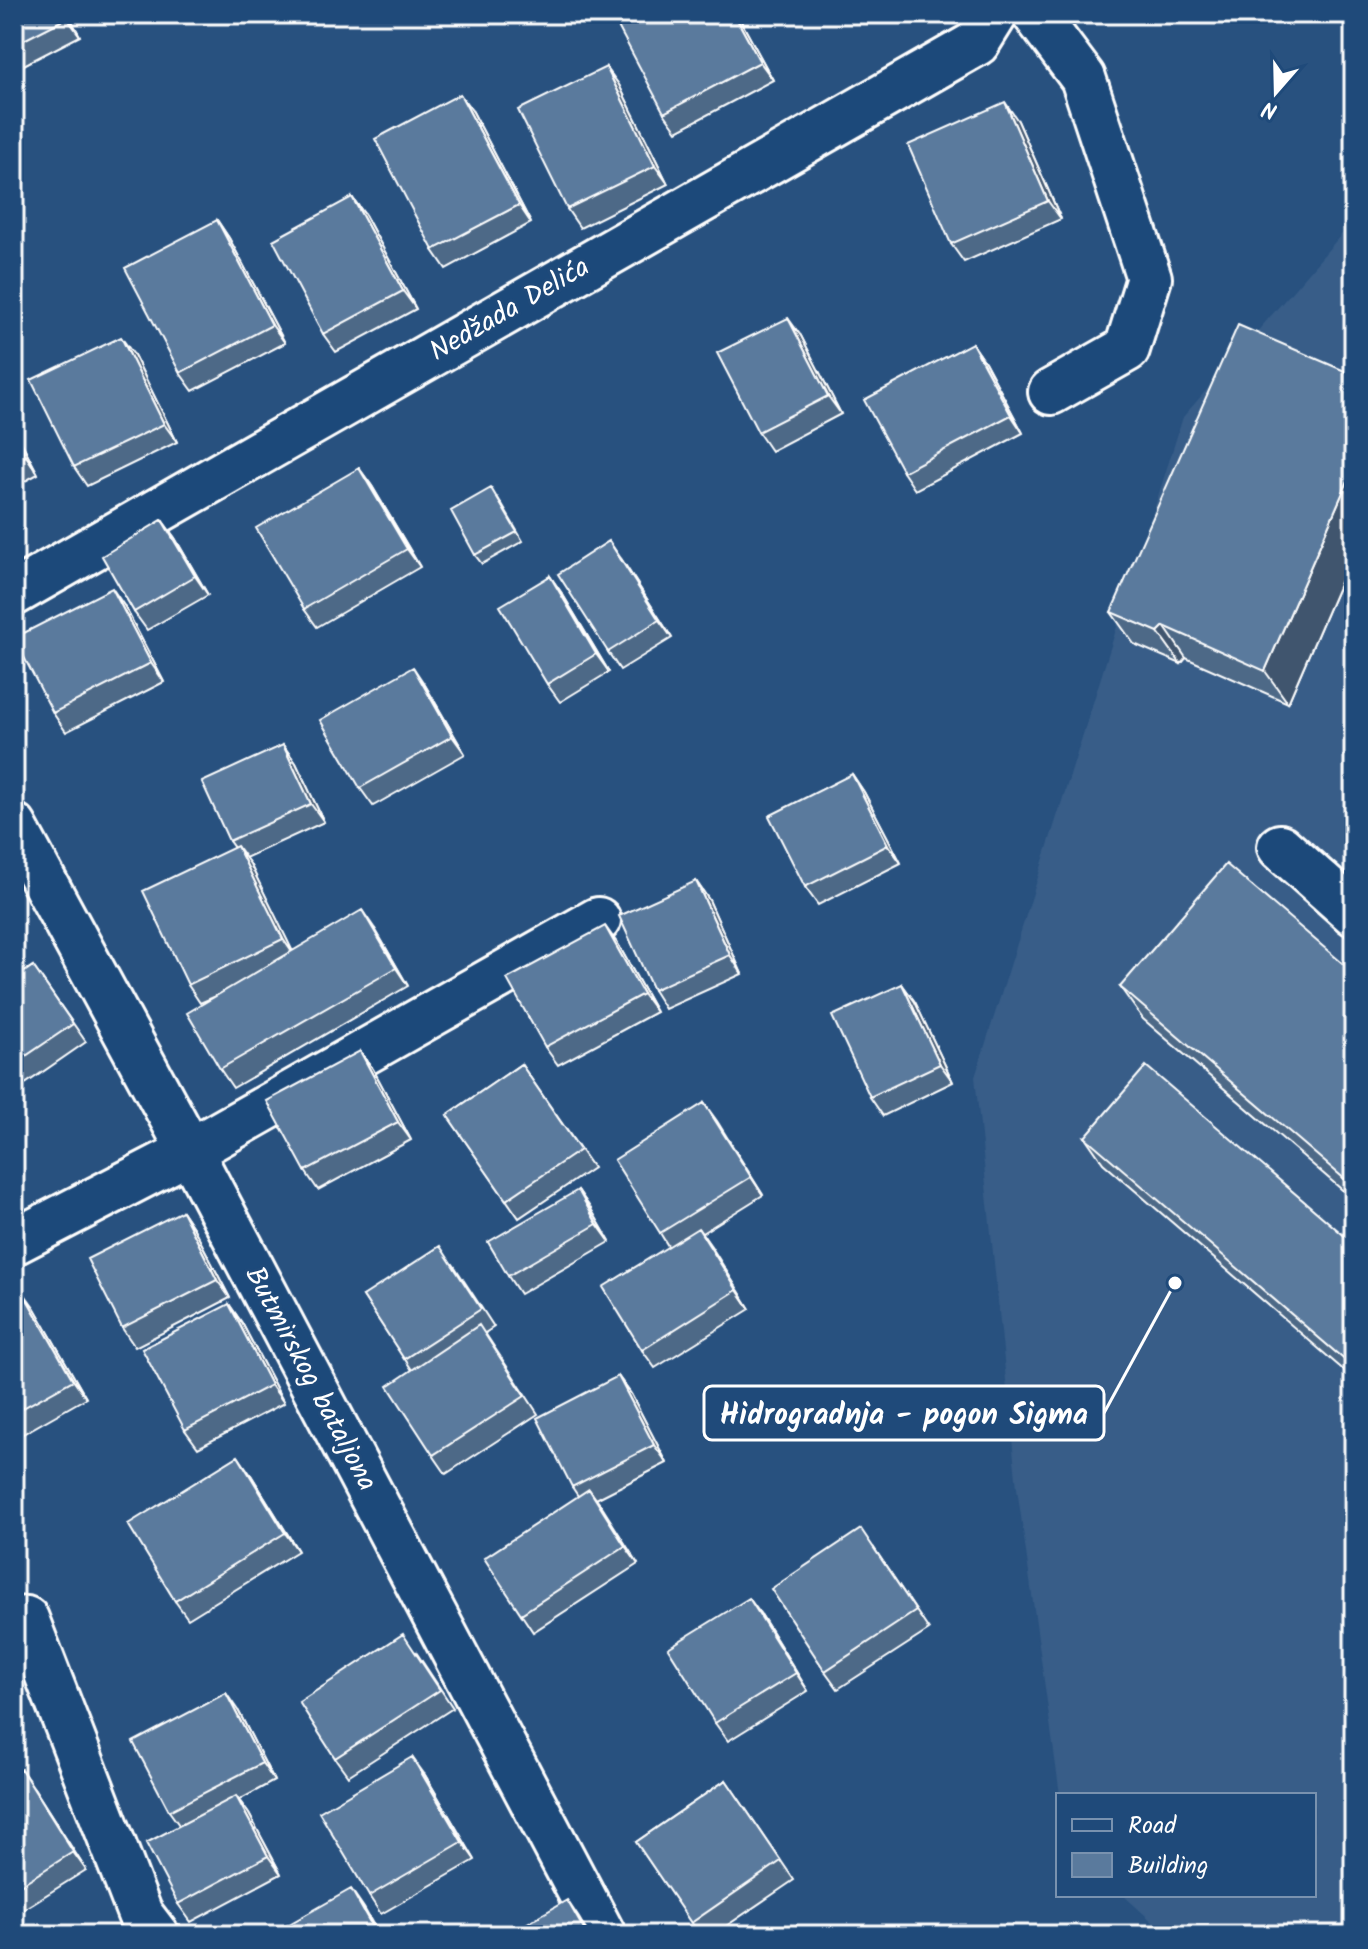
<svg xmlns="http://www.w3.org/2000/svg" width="1368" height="1949" viewBox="0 0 1368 1949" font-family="Kalam,sans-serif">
<rect width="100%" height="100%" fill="#28517f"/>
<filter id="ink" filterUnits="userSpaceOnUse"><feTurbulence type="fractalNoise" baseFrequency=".0125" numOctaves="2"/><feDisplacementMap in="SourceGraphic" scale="16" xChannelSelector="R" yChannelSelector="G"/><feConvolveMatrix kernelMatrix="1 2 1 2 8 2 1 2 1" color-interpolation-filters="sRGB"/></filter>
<g filter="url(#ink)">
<path fill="#375d88" d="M1354,220V1935H1167L1123,1895H1314V1795H1060L1017,1488L975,1077L1183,417Z"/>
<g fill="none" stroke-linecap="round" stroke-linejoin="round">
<g stroke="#fff" stroke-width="50">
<path id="minor" d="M1035,14L1083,78L1149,278L1127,349L1051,392
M14,593L977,43L995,14
M14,826L190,1151L603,1935
M1280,847L1354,913
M14,1242L190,1151L598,920
M26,1619L140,1914L156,1935"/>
</g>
<use href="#minor" stroke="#1f4a7a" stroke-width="44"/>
</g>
<path fill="#4d6987" stroke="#fff" stroke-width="2" d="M14,14H68L80,36L14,70Z
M737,14L773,80L677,131L664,113Z
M606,67L619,85L668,184L580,228L567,209Z
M473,112L531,223L446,269L433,250Z
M1018,121L1061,219L964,262L951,244Z
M352,197L365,215L416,309L336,352L323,334Z
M217,220L229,238L285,343L193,391L180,373Z
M801,336L841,414L771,451L758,432Z
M972,343L985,362L1023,433L915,490L903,472Z
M134,355L177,442L87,486L74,467Z
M1354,375V550L1288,703L1186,658L1181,664L1134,644L1111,612Z
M14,428L38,474L14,487Z
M359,468L372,486L420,567L317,627L304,609Z
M498,498L523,541L482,564L475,555Z
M162,520L175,538L208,595L147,630L134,612Z
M622,560L672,638L620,670L608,652Z
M550,576L563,595L609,672L560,702L547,684Z
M125,607L164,682L66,732L53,713Z
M425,685L465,754L373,806L360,788Z
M283,745L296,763L324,822L245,858L250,864L292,951L375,929L408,986L233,1088L220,1069L216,996L200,1003L188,985L234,848L229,841Z
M852,774L864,792L901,863L818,905L805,887Z
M696,881L709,900L742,974L665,1009L653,990Z
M618,944L656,1012L558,1065L545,1047Z
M33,966L86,1042L15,1091L14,979Z
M1354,973V1200L1143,1019L1120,987Z
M902,984L915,1002L953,1082L883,1116L870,1097Z
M360,1051L373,1069L411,1140L318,1190L305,1171Z
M521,1064L593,1168L519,1218L447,1115Z
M704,1103L763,1195L702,1233L750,1309L655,1368L642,1350L668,1246L660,1233Z
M1085,1137L1354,1244V1379L1103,1163Z
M578,1190L591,1209L610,1242L520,1294L508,1276Z
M182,1211L194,1229L230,1298L135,1347L122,1328Z
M453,1264L494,1327L485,1333L538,1414L446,1474L433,1455L412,1370L363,1296Z
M14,1293L34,1307L86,1398L14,1439Z
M229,1304L242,1323L284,1403L198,1448L185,1430Z
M618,1376L631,1394L667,1463L596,1499L638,1564L533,1632L521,1614L578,1496L572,1487Z
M251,1475L298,1551L188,1619L175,1601Z
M874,1548L929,1630L838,1689L825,1671Z
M762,1616L808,1691L728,1741L715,1723Z
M416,1652L453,1708L348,1776L335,1758Z
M14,1672L19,1681L14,1684Z
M239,1712L274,1781L239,1800L249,1814L281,1874L191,1922L178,1904L179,1825L169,1811Z
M14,1774L34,1788L86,1870L14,1915Z
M425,1775L475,1860L381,1914L369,1896Z
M726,1780L794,1880L713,1935H700L636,1842Z"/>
<path fill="#3f556e" stroke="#fff" stroke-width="2" d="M65,14H68L80,36L67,18Z
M734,14H737L773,80L760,62Z
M606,67L619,85L668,184L655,166Z
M460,94L473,112L531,223L519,205Z
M1005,102L1018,121L1061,219L1048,201Z
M352,197L365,215L416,309L403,291Z
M217,220L229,238L285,343L272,325Z
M788,318L801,336L841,414L828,396Z
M121,337L134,355L177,442L164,424Z
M972,343L985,362L1023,433L1011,415Z
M14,428L38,474L26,456L14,434Z
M1354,467V550L1288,703L1265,671Z
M359,468L372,486L420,567L407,549Z
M162,520L175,538L208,595L195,576Z
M609,541L622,560L672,638L659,620Z
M550,576L563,595L609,672L596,654Z
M112,588L125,607L164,682L151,663Z
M1164,626L1186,658L1181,664L1158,632Z
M413,667L425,685L465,754L452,736Z
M283,745L296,763L324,822L311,804Z
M852,774L864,792L901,863L888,845Z
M237,846L250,864L296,958L283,939Z
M696,881L709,900L742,974L730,955Z
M362,910L375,929L408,986L396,968Z
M605,926L618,944L656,1012L643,994Z
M902,984L915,1002L953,1082L940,1064Z
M360,1051L373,1069L411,1140L398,1122Z
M704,1103L717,1121L763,1195L751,1177Z
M578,1190L591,1209L610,1242L597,1224Z
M182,1211L194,1229L230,1298L217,1280Z
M698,1228L711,1246L750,1309L737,1290Z
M21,1289L34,1307L86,1398L73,1380Z
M229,1304L242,1323L284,1403L271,1385Z
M618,1376L631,1394L667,1463L654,1445Z
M238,1456L251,1475L298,1551L285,1533Z
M589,1489L602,1507L638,1564L625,1546Z
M749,1598L762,1616L808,1691L796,1673Z
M226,1693L239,1712L274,1781L262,1763Z
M412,1757L425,1775L475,1860L462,1842Z
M21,1769L34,1788L86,1870L73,1852Z
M236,1796L249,1814L281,1874L268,1856Z
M351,1889L364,1908L379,1935H377Z
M567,1900L579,1918L589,1935H587Z"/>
<path fill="#5a7a9d" stroke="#fff" stroke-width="2" d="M14,14H65L67,18L14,45Z
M623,14H734L760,62L664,113L614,19Z
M606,67L655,166L567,209L518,110Z
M460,94L519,205L433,250L375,139Z
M1005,102L1048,201L951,244L908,145Z
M352,197L403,291L323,334L273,240Z
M217,220L272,325L180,373L125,268Z
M788,318L828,396L758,432L717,353Z
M1238,325L1354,375V467L1265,671L1164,626L1158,632L1111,612Z
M121,337L164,424L74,467L31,380Z
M972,343L1011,415L903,472L864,400Z
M14,434L26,456L14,462Z
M359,468L407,549L304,609L256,528Z
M491,488L517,532L475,555L451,511Z
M162,520L195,576L134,612L102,556Z
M609,541L659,620L608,652L558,574Z
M550,576L596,654L547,684L500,606Z
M112,588L151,663L53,713L14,638Z
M413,667L452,736L360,788L320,720Z
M283,745L311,804L229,841L202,782Z
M852,774L888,845L805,887L769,816Z
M237,846L283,939L188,985L143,891Z
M1226,864L1354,973V1187L1120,987Z
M696,881L730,955L653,990L619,916Z
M362,910L396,968L220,1069L187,1013Z
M605,926L643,994L545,1047L507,979Z
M33,966L73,1024L14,1064V979Z
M902,984L940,1064L870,1097L832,1016Z
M360,1051L398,1122L305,1171L267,1101Z
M521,1064L580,1150L506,1200L447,1115Z
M1146,1066L1354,1244V1368L1085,1137Z
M704,1103L751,1177L660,1233L614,1160Z
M578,1190L597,1224L508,1276L488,1242Z
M182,1211L217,1280L122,1328L87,1259Z
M698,1228L737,1290L642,1350L603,1287Z
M440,1246L481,1309L404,1359L363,1296Z
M21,1289L73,1380L14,1413V1293Z
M229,1304L271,1385L185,1430L142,1349Z
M479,1325L525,1396L433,1455L388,1386Z
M618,1376L654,1445L572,1487L537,1418Z
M238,1456L285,1533L175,1601L128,1524Z
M589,1489L625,1546L521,1614L484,1558Z
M861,1529L916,1611L825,1671L771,1589Z
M749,1598L796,1673L715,1723L668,1648Z
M403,1634L440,1690L335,1758L299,1702Z
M226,1693L262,1763L169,1811L133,1742Z
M412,1757L462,1842L369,1896L319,1812Z
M21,1769L73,1852L14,1889V1774Z
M726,1780L781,1861L691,1923L636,1842Z
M236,1796L268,1856L178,1904L146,1843Z
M351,1889L377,1935H270Z
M567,1900L587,1935H507Z
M894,1927L899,1935H882Z"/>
</g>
<g text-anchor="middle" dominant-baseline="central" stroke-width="6" stroke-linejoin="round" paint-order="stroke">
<g font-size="28" fill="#fff" stroke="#1f4a7a">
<text transform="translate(510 310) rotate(-30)">Nedžada Delića</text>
<text transform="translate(310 1379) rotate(62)">Butmirskog bataljona</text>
</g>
</g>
<path fill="none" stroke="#fff" stroke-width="3" d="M1175 1283L1104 1413"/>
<circle fill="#fff" stroke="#1f4a7a" stroke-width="3" cx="1175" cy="1283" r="8"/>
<rect fill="#1f4a7a" stroke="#fff" stroke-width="3" x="704" y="1386" width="400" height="54" rx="8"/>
<g font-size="30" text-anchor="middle" font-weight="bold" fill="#fff">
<text x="904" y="1424">Hidrogradnja - pogon Sigma</text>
</g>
<rect width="1368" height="1949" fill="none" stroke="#1f4a7a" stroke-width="48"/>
<rect x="24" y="24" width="1320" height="1901" fill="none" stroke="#fff" stroke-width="3" filter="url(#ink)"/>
<rect x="1056" y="1793" width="260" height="104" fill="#1f4a7a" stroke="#7992af" stroke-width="2"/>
<rect x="1072" y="1819" width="40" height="12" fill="#1f4a7a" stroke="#7992af" stroke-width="2"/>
<text x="1128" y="1833" font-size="24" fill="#ffffff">Road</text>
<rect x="1072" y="1853" width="40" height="24" fill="#5a7a9d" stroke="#7992af" stroke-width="2"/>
<text x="1128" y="1873" font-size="24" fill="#ffffff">Building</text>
<g transform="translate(1276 92) rotate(200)" stroke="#1f4a7a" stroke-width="6" paint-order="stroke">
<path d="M0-6L14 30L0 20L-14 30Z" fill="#ffffff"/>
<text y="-12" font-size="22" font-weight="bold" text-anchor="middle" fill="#ffffff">N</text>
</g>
</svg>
